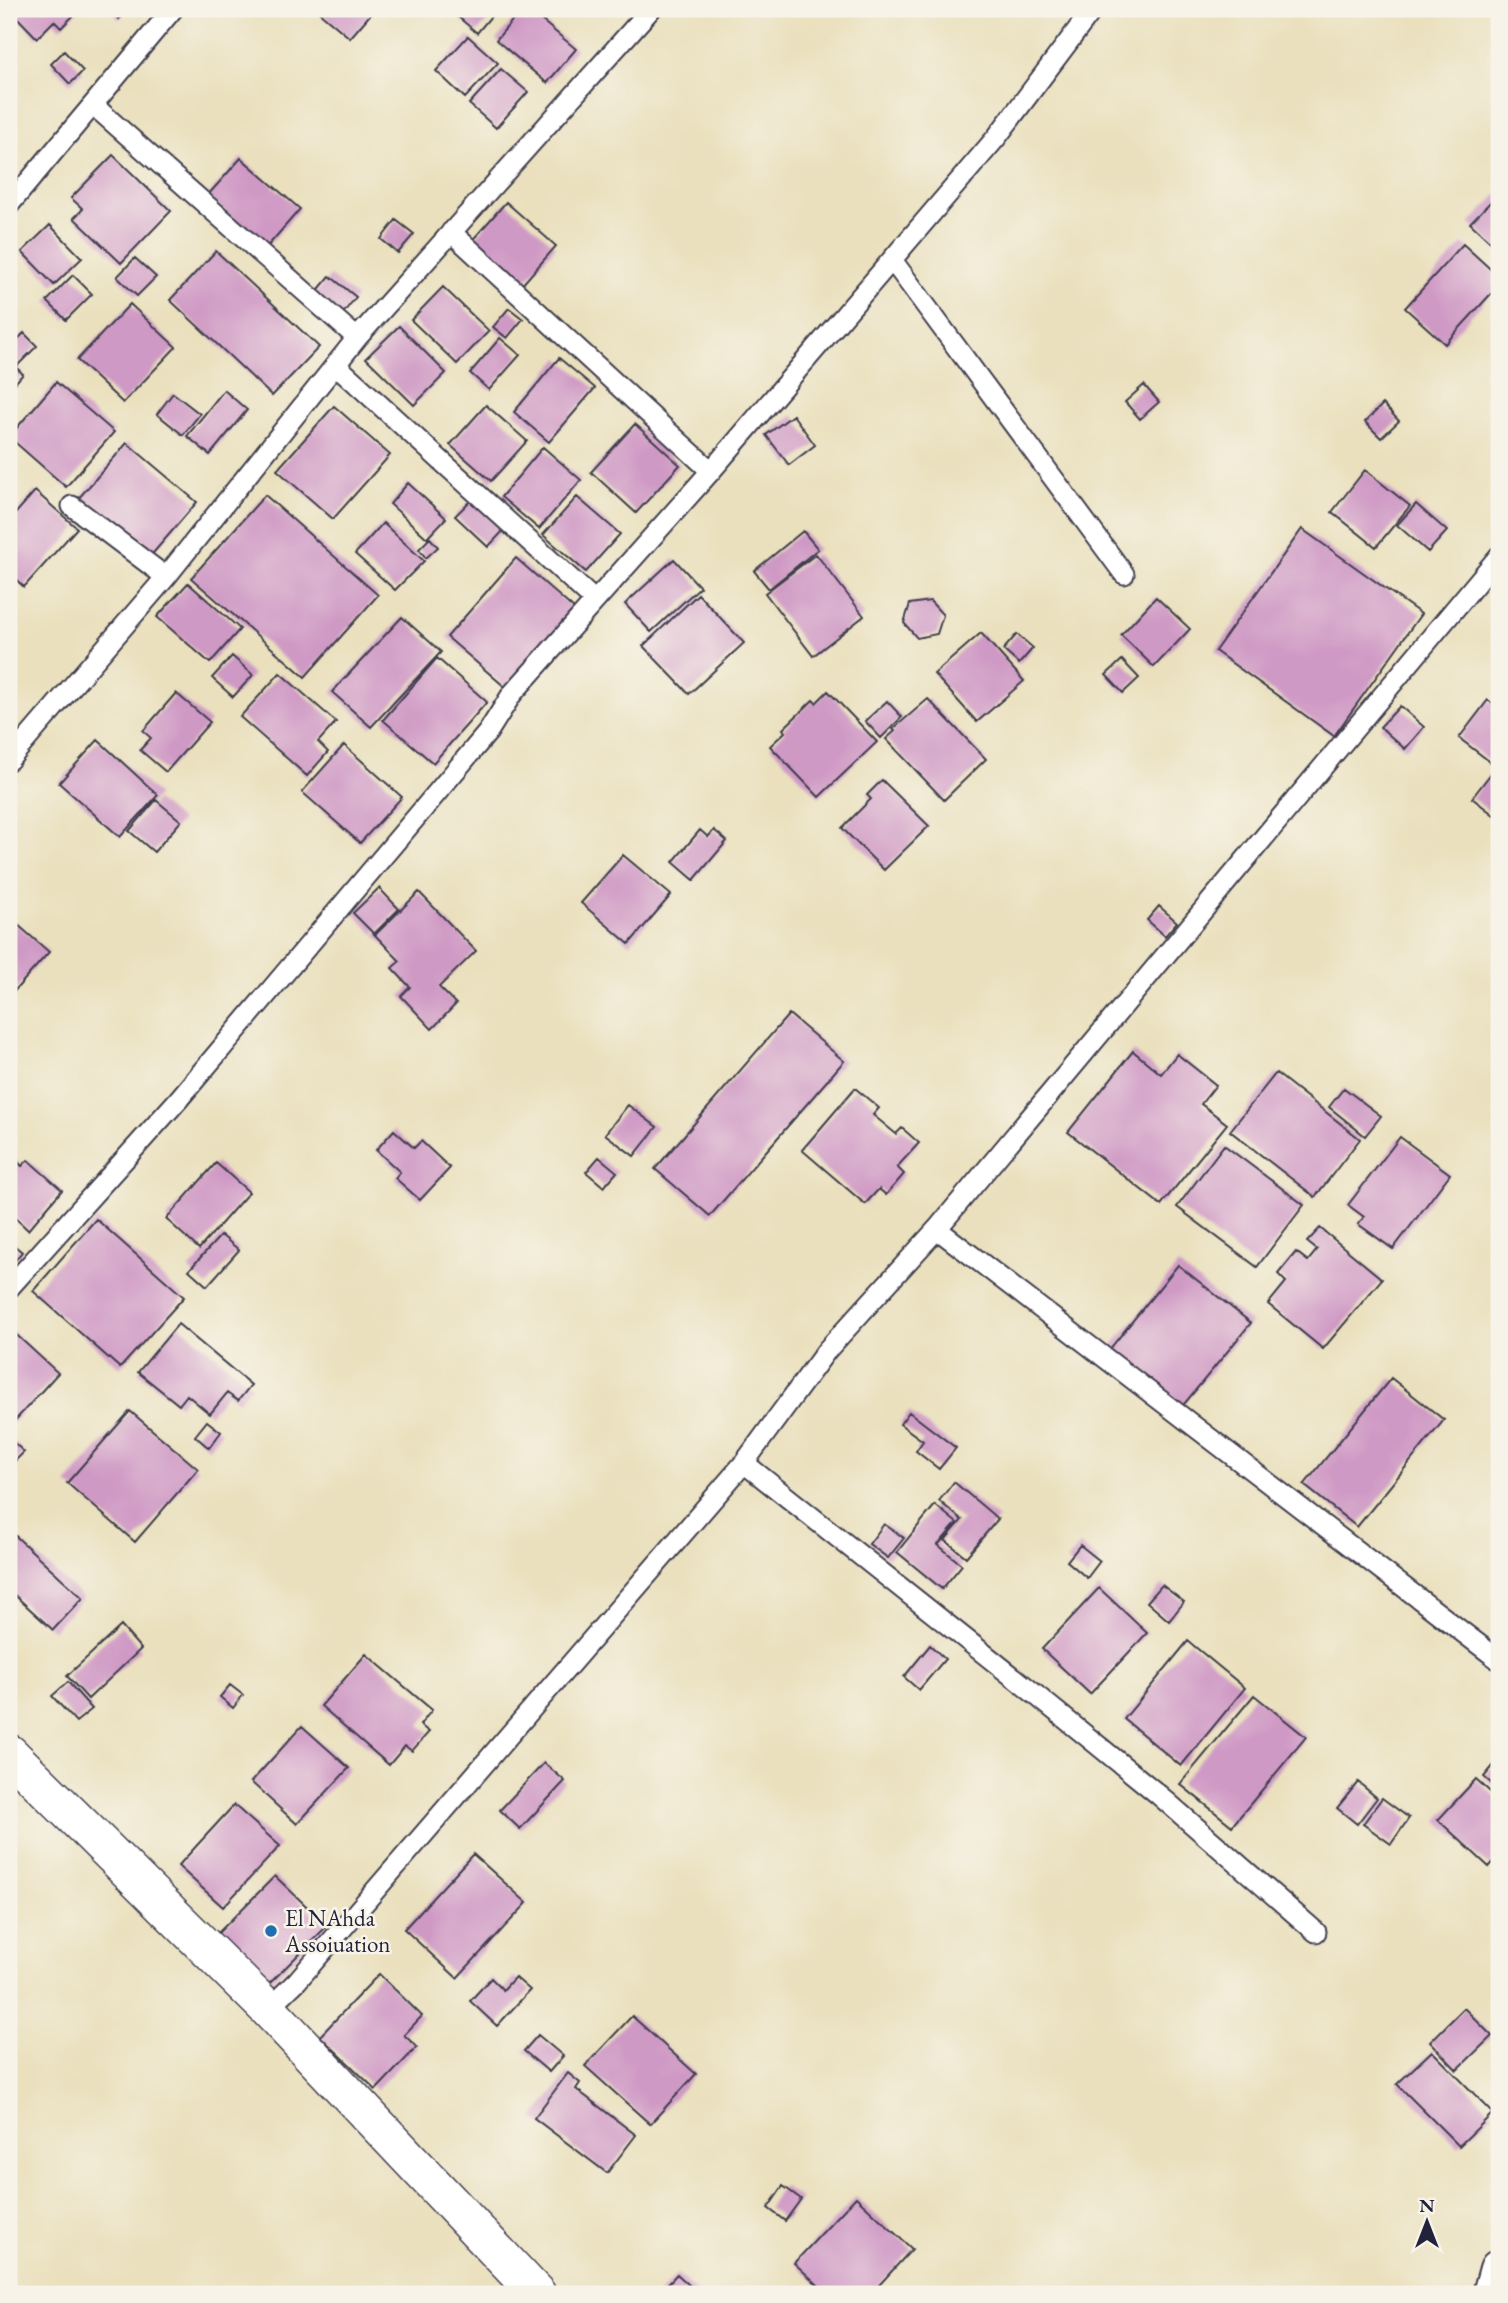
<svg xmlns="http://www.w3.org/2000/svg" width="1508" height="2303" viewBox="0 0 1508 2303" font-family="'EB Garamond',serif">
<rect width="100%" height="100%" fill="#f7f3e8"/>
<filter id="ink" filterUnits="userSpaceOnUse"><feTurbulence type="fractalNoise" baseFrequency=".0143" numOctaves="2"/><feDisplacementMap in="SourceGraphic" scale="14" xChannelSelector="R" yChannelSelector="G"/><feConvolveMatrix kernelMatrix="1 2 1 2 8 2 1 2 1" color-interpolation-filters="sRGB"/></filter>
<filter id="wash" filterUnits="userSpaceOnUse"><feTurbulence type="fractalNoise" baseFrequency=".00686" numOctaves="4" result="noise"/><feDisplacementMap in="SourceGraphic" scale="28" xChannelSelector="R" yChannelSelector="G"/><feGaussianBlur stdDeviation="1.57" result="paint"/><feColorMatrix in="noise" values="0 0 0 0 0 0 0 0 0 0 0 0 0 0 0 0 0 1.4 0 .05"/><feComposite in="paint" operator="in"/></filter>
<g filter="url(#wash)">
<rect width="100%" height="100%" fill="#eae0bd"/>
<g id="blocks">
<path fill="#cf99c5" d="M9,9H80L61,28L54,21L37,38Z
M109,9H129L119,19Z
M322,9H375L350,38L319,12Z
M449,9H497L477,33Z
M522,9H528L576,49L547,83L496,40Z
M468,36L498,63L465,98L436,71Z
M64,51L83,71L70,84L51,64Z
M501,69L528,92L496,128L469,104Z
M113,155L171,211L121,263L74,218L83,209L71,198Z
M241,158L300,209L266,248L207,196Z
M1499,193V250L1470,223Z
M506,202L556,246L521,286L470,243Z
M396,220L414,234L398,253L381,239Z
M50,225L82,258L54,285L22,252Z
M1463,244L1499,277V285L1445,344L1405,308Z
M216,251L319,347L272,396L170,300Z
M135,258L156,277L137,296L117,277Z
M73,275L92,294L66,320L47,301Z
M330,276L356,297L340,317L314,295Z
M443,287L489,331L457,364L411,320Z
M130,304L176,347L123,403L77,360Z
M509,308L523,319L507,338L493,327Z
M399,326L446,373L414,405L366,358Z
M24,333L37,346L16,367L9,359V348Z
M500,338L520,355L489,390L470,373Z
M559,358L595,388L549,442L514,412Z
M9,361L23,374L9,390Z
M56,382L114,432L66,487L9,437Z
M1144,385L1159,402L1140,419L1125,402Z
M224,390L247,410L210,455L187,436Z
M173,393L200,414L183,435L157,414Z
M1383,404L1399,421L1381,438L1365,422Z
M486,405L527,441L491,481L450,445Z
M334,406L390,455L333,519L277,470Z
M793,415L815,445L789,465L766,435Z
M635,424L680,465L636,513L591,472Z
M127,443L197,502L148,559L78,499Z
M543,447L581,480L539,529L501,497Z
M1365,470L1410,506L1376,547L1332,512Z
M408,483L446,518L427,538L390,504Z
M35,491L77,528L24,587L9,573V521Z
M265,495L378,595L305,677L191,578Z
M577,497L620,534L586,572L543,535Z
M473,498L505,529L488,547L455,516Z
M1416,504L1447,531L1428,552L1397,525Z
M383,523L424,561L395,590L355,554Z
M1302,529L1421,614L1334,736L1215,651Z
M803,531L818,549L769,589L754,571Z
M430,538L438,547L426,558L419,549Z
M816,554L864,616L813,656L765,593Z
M516,558L574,609L505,687L447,637Z
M674,559L700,587L651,632L625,604Z
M188,583L240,629L210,663L157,617Z
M698,594L744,643L689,694L643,646Z
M1156,597L1190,629L1154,667L1121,635Z
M930,601L943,615L937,634L917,638L904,623L910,604Z
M402,617L441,652L371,727L332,692Z
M981,633L1024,681L977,722L934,674Z
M1017,634L1033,648L1019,664L1003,650Z
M232,656L253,675L233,697L212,678Z
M437,658L487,702L433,763L383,720Z
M1122,660L1139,678L1123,693L1106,675Z
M280,673L336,722L318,742L328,752L307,776L240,717Z
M828,691L877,742L819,797L770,746L785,732L783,729L813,700L816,703Z
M176,693L210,722L166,772L140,750L151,738L143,731Z
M928,699L986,759L944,800L886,739L895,731L893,729Z
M1488,700L1499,709V756L1493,764L1459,738Z
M887,701L902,717L881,738L865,721Z
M1400,706L1424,727L1405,749L1380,727Z
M98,740L158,795L120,837L59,783Z
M344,745L402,797L360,843L302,792Z
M1499,763V819L1472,798Z
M882,780L929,826L884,870L842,828L871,799L867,795Z
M156,800L181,821L154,852L129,831Z
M700,830L708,837L714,830L727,841L694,880L673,862Z
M623,855L671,895L629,944L581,903Z
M379,888L399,909L374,934L353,913Z
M419,892L476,951L439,987L456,1004L432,1029L401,996L410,987L392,968L400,961L375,935Z
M1159,906L1177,922L1165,936L1147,920Z
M9,917L49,952L9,997Z
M789,1014L844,1061L710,1216L655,1169Z
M1133,1051L1161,1074L1177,1054L1216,1085L1201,1104L1227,1124L1161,1205L1068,1132Z
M1276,1073L1360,1139L1315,1197L1230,1131Z
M855,1088L879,1108L873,1115L896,1134L902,1128L919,1143L897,1167L904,1174L886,1195L879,1189L865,1204L802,1150Z
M1344,1088L1381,1116L1365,1136L1329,1107Z
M628,1105L657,1127L634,1156L605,1134Z
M394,1130L414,1148L421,1141L450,1168L420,1200L395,1178L400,1172L376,1150Z
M1400,1137L1450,1174L1393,1249L1358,1224L1364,1217L1348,1205Z
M1224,1145L1304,1205L1257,1267L1177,1207Z
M9,1154L22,1166L28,1160L62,1190L28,1230L9,1212Z
M599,1157L617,1172L604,1187L586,1172Z
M216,1163L249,1192L199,1249L166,1219Z
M96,1219L184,1297L120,1368L33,1291Z
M1320,1228L1382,1279L1323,1349L1268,1304L1286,1282L1278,1274L1296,1252L1308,1261L1317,1250L1307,1242Z
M221,1235L239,1250L207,1286L189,1270Z
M9,1241L22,1252L9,1268Z
M1178,1265L1251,1323L1180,1409L1108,1351Z
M178,1324L251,1385L238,1401L227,1393L210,1414L187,1395L179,1405L138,1372Z
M9,1328L58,1373L11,1425L9,1423Z
M1391,1378L1444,1420L1357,1527L1304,1485Z
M130,1411L198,1469L135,1542L67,1483Z
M909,1412L956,1448L939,1469L916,1451L923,1441L900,1424Z
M207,1421L221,1432L209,1448L195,1436Z
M9,1438L24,1452L9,1467Z
M954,1482L998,1519L966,1557L945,1540L962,1520L939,1501Z
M935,1505L957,1523L938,1545L962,1565L942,1589L897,1552Z
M884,1524L904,1538L888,1558L869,1544Z
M9,1530L83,1598L53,1630L9,1590Z
M1080,1545L1100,1561L1087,1578L1067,1561Z
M1162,1585L1184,1602L1169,1621L1147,1602Z
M1099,1588L1147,1633L1090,1694L1042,1649Z
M121,1626L141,1649L88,1699L67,1676Z
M1188,1641L1245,1688L1181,1766L1124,1719Z
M930,1645L945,1659L919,1690L904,1677Z
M366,1654L432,1710L420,1725L429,1732L412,1751L405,1746L389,1765L321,1706Z
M68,1682L92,1709L76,1722L52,1696Z
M230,1685L243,1695L233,1708L220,1697Z
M1254,1695L1306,1737L1232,1826L1180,1784Z
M302,1726L349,1768L297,1824L251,1782Z
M1499,1759V1790L1484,1777Z
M544,1763L565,1781L520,1829L500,1810Z
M1476,1779L1499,1800V1856L1489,1867L1438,1820Z
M1358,1782L1377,1798L1357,1824L1337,1808Z
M1382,1798L1409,1818L1391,1844L1363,1824Z
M234,1805L280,1846L223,1907L178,1866Z
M473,1854L527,1903L457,1978L404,1929Z
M275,1876L327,1926L267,1986L215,1936Z
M379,1974L422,2016L404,2035L417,2047L376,2090L320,2036Z
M515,1977L530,1990L497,2026L470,2001L491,1978L503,1990Z
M1464,2008L1492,2036L1457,2070L1430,2042Z
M632,2016L696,2074L650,2124L585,2066Z
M538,2035L563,2056L549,2072L524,2051Z
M1432,2051L1493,2113L1459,2146L1397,2084Z
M568,2073L580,2083L576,2089L636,2135L607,2173L534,2118Z
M783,2186L801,2199L785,2221L768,2208Z
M856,2197L912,2249L871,2294H828L794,2263Z
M677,2274L699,2294H658Z"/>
</g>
</g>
<g filter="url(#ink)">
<use href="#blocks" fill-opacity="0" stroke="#403e4e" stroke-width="2"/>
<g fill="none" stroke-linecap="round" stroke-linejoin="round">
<g stroke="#403e4e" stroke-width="23">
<path id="service" d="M93,105L357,338
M9,205L173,9
M451,232L711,471
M892,260L1124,574
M336,365L595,601
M72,506L166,577
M9,760L166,577L357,338L651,9
M937,1229L1499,1660
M9,1288L178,1100L488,732L512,694L711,471L996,138L1093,9
M744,1463L1036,1695L1159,1795L1316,1932
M268,2009L297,1981L744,1463L827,1350L937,1229L1499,556"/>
</g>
<g stroke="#403e4e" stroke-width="40">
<path id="minor" d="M9,1753L268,2009L537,2294"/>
</g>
<g stroke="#403e4e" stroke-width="42">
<path id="trunk" d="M1492,2294L1499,2269"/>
</g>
<use href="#service" stroke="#fff" stroke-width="19"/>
<use href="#minor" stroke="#fff" stroke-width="37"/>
<use href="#trunk" stroke="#fff" stroke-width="38"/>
</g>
</g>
<circle fill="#1f6fb2" stroke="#f7f3e8" stroke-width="2.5" cx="271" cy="1931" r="7"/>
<g text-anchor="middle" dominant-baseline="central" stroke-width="5" stroke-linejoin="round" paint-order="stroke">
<g font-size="23" fill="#22223b" stroke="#f7f3e8" text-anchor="start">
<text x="285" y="1918">El NAhda<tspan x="285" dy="26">Assoiuation</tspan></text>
</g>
</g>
<rect width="1508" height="2303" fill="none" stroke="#f7f3e8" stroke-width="35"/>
<g transform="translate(1427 2222)" stroke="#f7f3e8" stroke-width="5" paint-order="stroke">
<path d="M0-5L12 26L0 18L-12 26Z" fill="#22223b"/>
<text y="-10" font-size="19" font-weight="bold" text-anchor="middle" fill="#22223b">N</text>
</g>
</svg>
